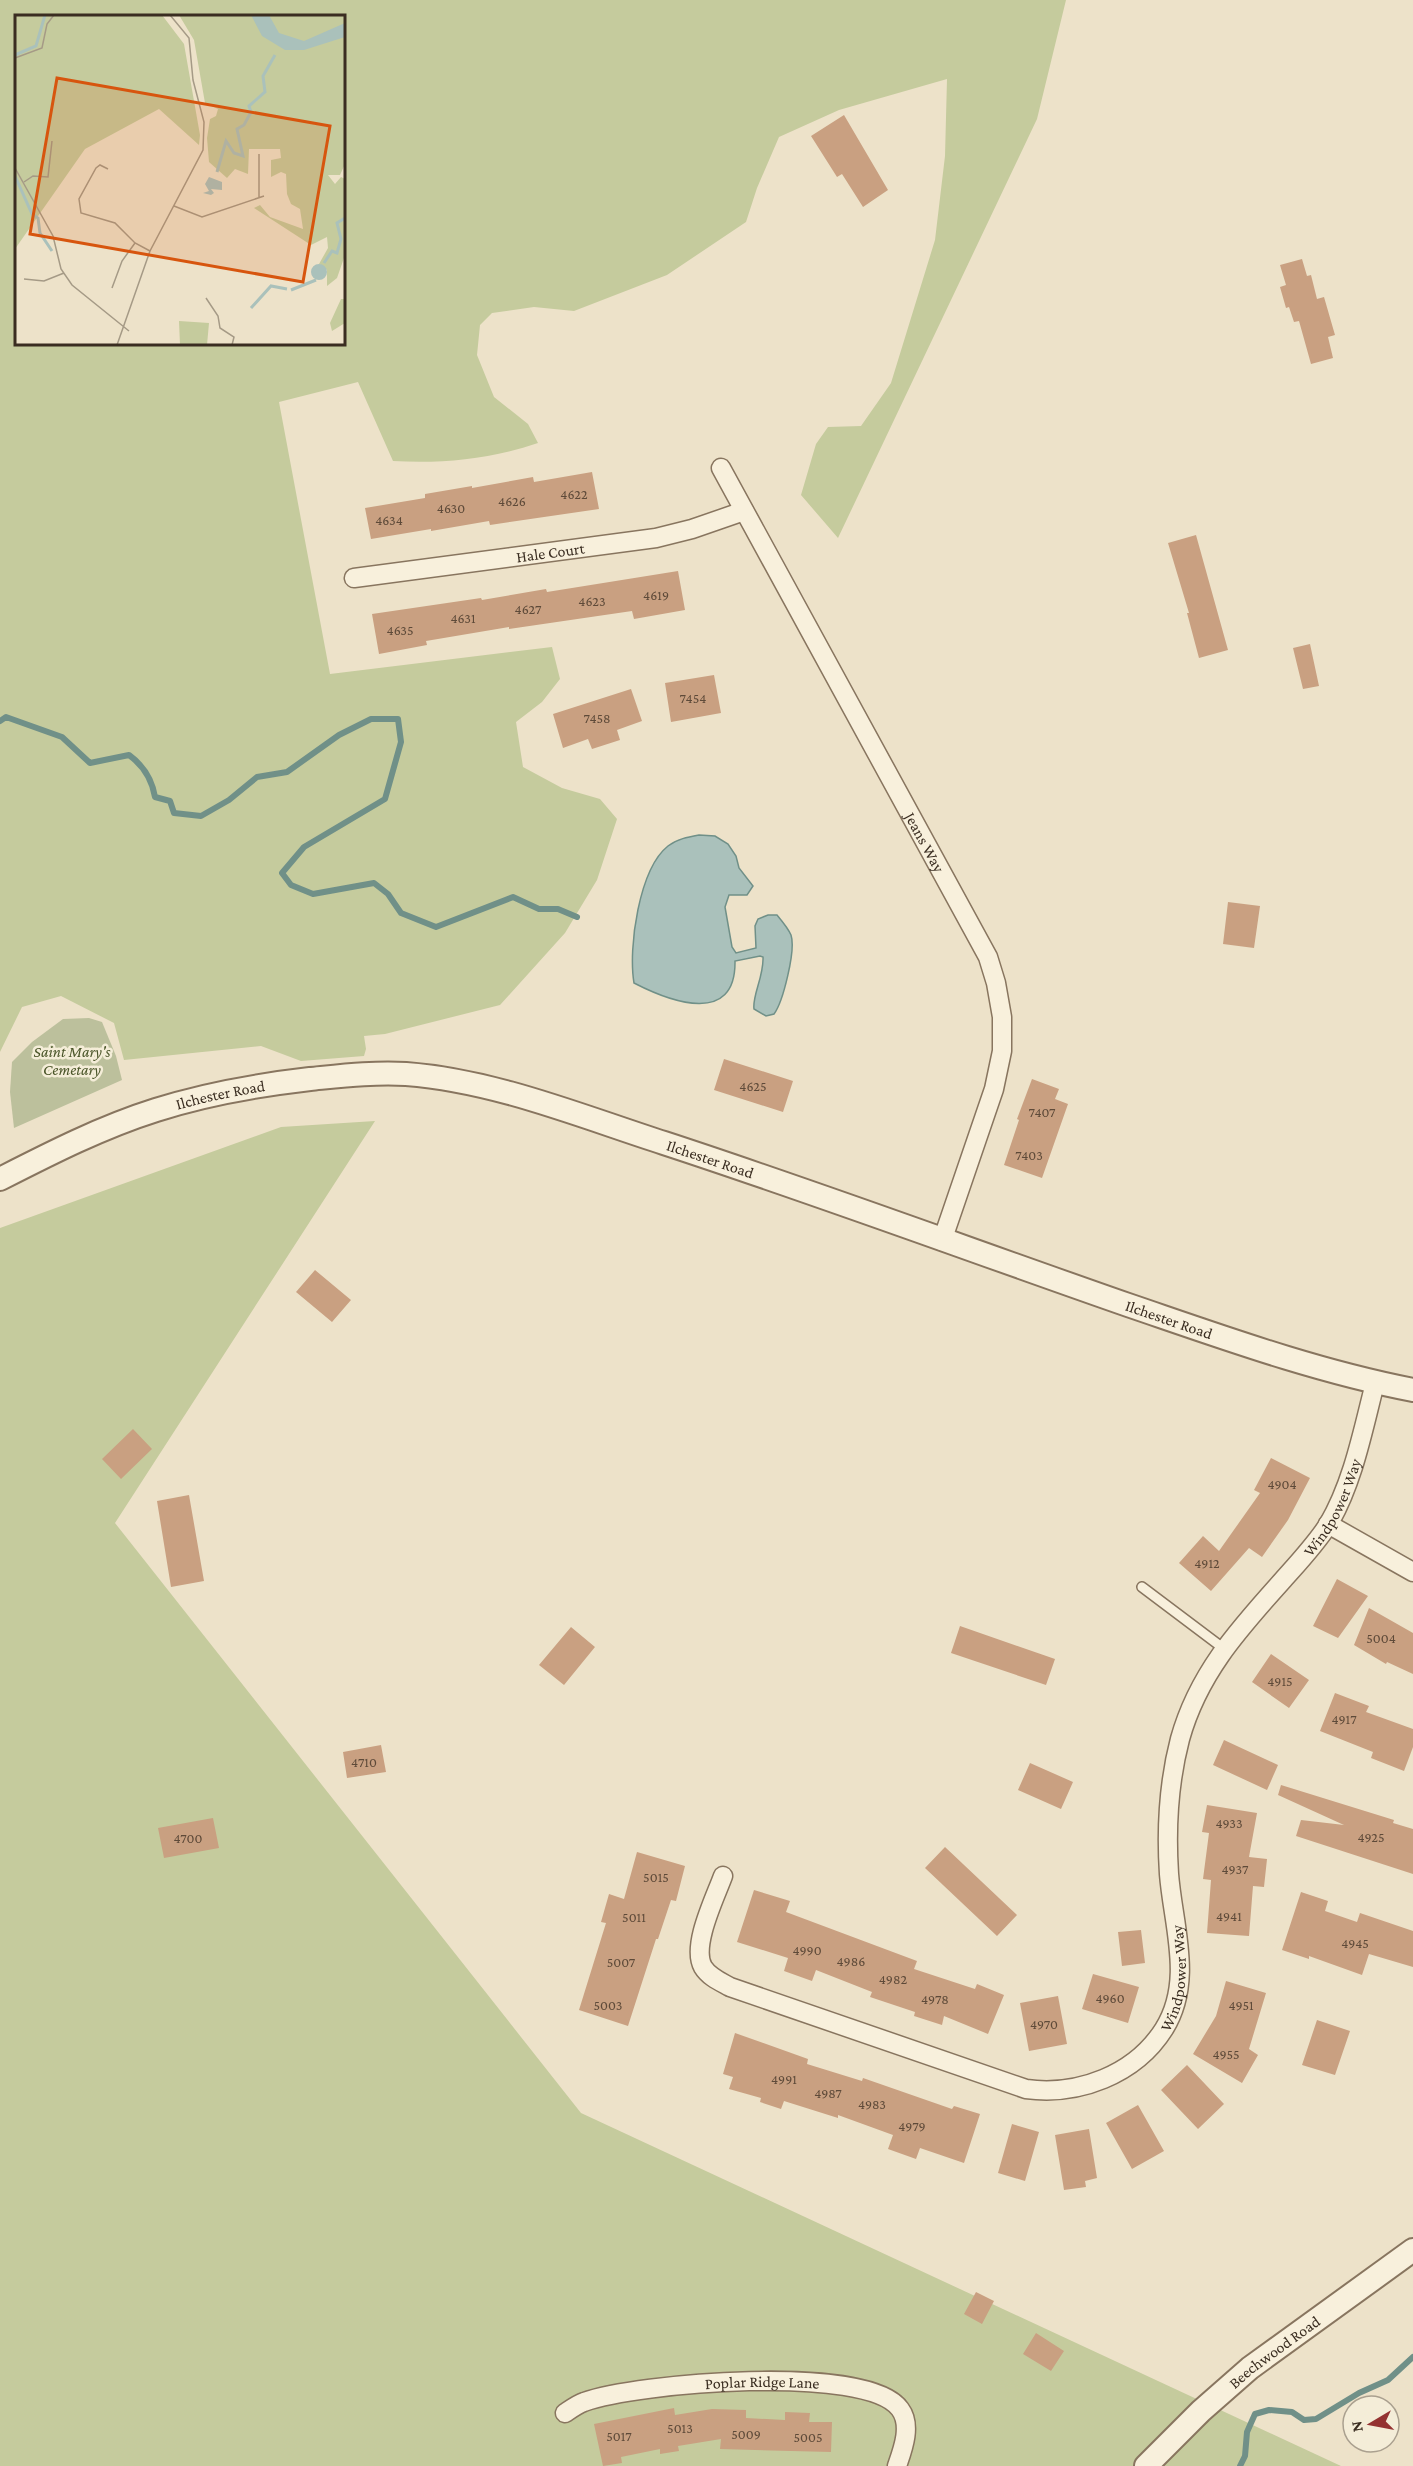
<svg xmlns="http://www.w3.org/2000/svg" width="1413" height="2466" viewBox="0 0 1413 2466" font-family="'Crimson Pro',serif">
<rect width="100%" height="100%" fill="#ede2c9"/>
<path fill="#c5cb9d" fill-rule="evenodd" d="M0,0H1066L1037,119L838,538L801,495L816,444L828,427L861,426L891,383L935,240L945,156L947,79L839,110L779,137L757,188L746,222L667,275L574,311L534,307L492,313L480,325L477,355L494,397L528,424L538,443C491,459 442,464 393,461L358,382L279,402L330,674L552,647L560,679L542,702L516,722L523,767L562,788L600,799L617,819L597,880L565,933L500,1005L385,1034L364,1036L366,1049L364,1056L301,1061L261,1046L124,1060L114,1023L61,996L22,1007L0,1052ZM344,16V344H16V16Z
M375,1121L115,1523L581,2113L1341,2466H0V1228L281,1127Z"/>
<path fill="#bcc09c" d="M89,1018L102,1022L116,1056L122,1080L14,1128L10,1092L12,1062L32,1042L63,1019Z"/>
<path fill="#aac1bb" stroke="#709088" stroke-width="1.5" d="M699,835L715,836L728,844L736,856L739,868L753,886L747,895H729L725,907L732,947L736,953L756,948L755,926L758,919L768,915H777C782,921 788,928 791,935C796,950 783,1002 774,1014L766,1016L754,1009C752,996 764,976 763,957L760,956L735,961C736,1026 671,1002 634,983C628,948 639,869 668,846C677,839 688,837 699,835Z"/>
<g fill="none" stroke-linecap="round" stroke-linejoin="round">
<path stroke="#709088" stroke-width="6" d="M0,721L6,717L62,737L90,763L129,755C144,766 152,779 155,797L170,801L174,813L201,816L229,800L257,777L287,772L339,735L371,719H398L401,742L385,799L304,847L282,873L291,885L313,894L374,883L388,894L401,913L436,927L513,897L539,909H558L577,917
M1240,2466L1245,2456L1247,2432L1255,2414L1269,2410L1292,2412L1304,2420L1316,2419L1359,2393L1388,2380L1413,2357"/>
</g>
<path fill="#c9a081" d="M844,115L888,190L863,207L842,174L837,177L811,136Z
M1302,259L1307,276L1311,275L1317,299L1324,297L1335,335L1328,337L1333,358L1311,364L1299,321L1294,322L1289,307L1286,308L1280,287L1286,285L1280,265Z
M592,472L599,509L490,525L489,521L431,531V529L371,539L365,508L425,498V494L472,486V488L533,477L534,482Z
M1196,535L1228,650L1199,658L1187,613H1189L1168,543Z
M678,571L685,610L634,619L632,611L509,629V627L426,641L427,645L379,654L372,614L481,598L482,600L546,589L547,592Z
M1310,644L1319,686L1303,689L1293,648Z
M714,675L721,713L671,722L665,683Z
M631,689L642,721L617,730L620,740L592,749L588,739L563,748L553,714Z
M1228,902L1260,906L1254,948L1223,944Z
M724,1059L793,1081L783,1112L714,1090Z
M1032,1079L1059,1089L1055,1099L1068,1104L1042,1178L1004,1165L1019,1120L1017,1119Z
M315,1270L351,1300L332,1322L296,1292Z
M133,1429L152,1449L121,1479L102,1459Z
M1271,1458L1310,1478L1288,1520L1262,1557L1249,1548L1211,1591L1179,1563L1203,1536L1219,1551L1260,1493L1254,1490Z
M189,1495L204,1581L171,1587L157,1501Z
M1337,1579L1368,1596L1338,1638L1313,1626Z
M1369,1608L1413,1633V1674L1387,1662L1386,1664L1354,1645Z
M960,1626L1055,1659L1046,1685L951,1653Z
M571,1627L595,1647L564,1685L539,1665Z
M1271,1654L1309,1680L1289,1708L1252,1682Z
M1335,1693L1369,1706L1366,1712L1413,1729V1747L1404,1771L1371,1758L1373,1752L1320,1731Z
M1224,1740L1278,1765L1267,1790L1213,1765Z
M381,1745L386,1772L347,1778L343,1752Z
M1030,1763L1073,1782L1061,1809L1018,1790Z
M1281,1785L1394,1820L1393,1823L1413,1829V1874L1296,1836L1301,1820L1344,1825L1278,1795Z
M1207,1805L1257,1813L1249,1857L1267,1859L1264,1887L1253,1886L1249,1936L1207,1933L1211,1880L1203,1879L1209,1833L1202,1832Z
M213,1818L219,1848L164,1858L158,1828Z
M945,1847L1017,1915L997,1936L925,1868Z
M637,1852L685,1866L676,1901L671,1900L658,1939H656L628,2026L579,2010L606,1923L601,1922L609,1894L624,1899Z
M754,1890L790,1901L786,1912L917,1961L914,1969L975,1989L977,1984L1004,1995L988,2034L944,2016L942,2025L914,2016L915,2012L870,1997L872,1992L816,1970L812,1981L784,1971L788,1958L737,1942Z
M1301,1892L1328,1901L1325,1911L1357,1922L1360,1913L1413,1931V1967L1369,1954L1362,1975L1309,1956V1959L1282,1950Z
M1141,1930L1145,1963L1122,1966L1118,1932Z
M1093,1974L1139,1987L1128,2023L1082,2009Z
M1226,1981L1266,1993L1249,2049L1258,2055L1242,2083L1193,2054L1216,2016Z
M1058,1996L1067,2044L1029,2051L1020,2003Z
M1317,2020L1350,2031L1335,2075L1302,2065Z
M735,2033L808,2059L807,2064L862,2081L863,2078L952,2109L954,2106L980,2114L964,2163L920,2148L916,2159L888,2149L893,2135L838,2115V2118L784,2101L781,2109L760,2102L761,2098L729,2089L733,2077L723,2074Z
M1187,2065L1224,2104L1198,2129L1161,2090Z
M1138,2105L1164,2151L1132,2169L1106,2123Z
M1012,2124L1039,2132L1025,2181L998,2173Z
M1089,2129L1097,2178L1085,2181L1086,2187L1064,2190L1055,2135Z
M976,2292L994,2301L982,2324L964,2314Z
M1036,2333L1064,2351L1051,2371L1023,2354Z
M674,2408L675,2415L712,2409L746,2410V2418L785,2420V2412L810,2413L809,2422H832L831,2452L720,2449L721,2439L678,2446L679,2451L660,2454V2449L621,2457L622,2463L603,2466L594,2424Z"/>
<g fill="none" stroke-linecap="round" stroke-linejoin="round">
<g stroke="#88755f" stroke-width="12">
<path id="service" d="M1142,1587L1223,1648"/>
</g>
<g stroke="#88755f" stroke-width="21">
<g id="minor">
<path id="s1" d="M721,468L988,957L996,983L1002,1017V1051L994,1089L942,1241"/>
<path id="s2" d="M354,578L656,538L692,529L744,511"/>
<path d="M1328,1524L1413,1572"/>
<path id="s3" d="M723,1876C715,1898 691,1946 703,1967C709,1977 721,1982 730,1987L1026,2089C1078,2096 1135,2075 1164,2029C1194,1981 1173,1926 1169,1874C1166,1828 1168,1785 1180,1739C1198,1674 1238,1630 1282,1581C1298,1563 1315,1545 1328,1525C1353,1483 1363,1430 1375,1383"/>
<path id="s4" d="M565,2413C571,2409 578,2404 584,2402C636,2383 867,2363 900,2409C912,2425 903,2449 897,2466"/>
</g>
</g>
<g stroke="#88755f" stroke-width="26">
<g id="tertiary">
<path id="s5" d="M0,1179C51,1153 102,1127 156,1110C206,1094 258,1085 310,1079C341,1076 374,1072 406,1074C496,1081 580,1116 664,1143C820,1194 973,1251 1128,1305C1222,1337 1315,1371 1413,1390"/>
<path id="s6" d="M1146,2466L1201,2411L1250,2368L1413,2250"/>
</g>
</g>
<use href="#service" stroke="#f8f0dc" stroke-width="9"/>
<use href="#minor" stroke="#f8f0dc" stroke-width="18"/>
<use href="#tertiary" stroke="#f8f0dc" stroke-width="22"/>
</g>
<g text-anchor="middle" dominant-baseline="central" stroke-width="5" stroke-linejoin="round" paint-order="stroke">
<g font-size="14" fill="#5e4a39">
<text x="574" y="494">4622</text>
<text x="512" y="501">4626</text>
<text x="451" y="508">4630</text>
<text x="389" y="520">4634</text>
<text x="656" y="595">4619</text>
<text x="592" y="601">4623</text>
<text x="528" y="609">4627</text>
<text x="463" y="618">4631</text>
<text x="400" y="630">4635</text>
<text x="693" y="698">7454</text>
<text x="597" y="718">7458</text>
<text x="753" y="1086">4625</text>
<text x="1042" y="1112">7407</text>
<text x="1029" y="1155">7403</text>
<text x="1282" y="1484">4904</text>
<text x="1207" y="1563">4912</text>
<text x="1381" y="1638">5004</text>
<text x="1280" y="1681">4915</text>
<text x="1344" y="1719">4917</text>
<text x="364" y="1762">4710</text>
<text x="1229" y="1823">4933</text>
<text x="1371" y="1837">4925</text>
<text x="188" y="1838">4700</text>
<text x="1235" y="1869">4937</text>
<text x="656" y="1877">5015</text>
<text x="1229" y="1916">4941</text>
<text x="634" y="1917">5011</text>
<text x="1355" y="1943">4945</text>
<text x="807" y="1950">4990</text>
<text x="851" y="1961">4986</text>
<text x="621" y="1962">5007</text>
<text x="893" y="1979">4982</text>
<text x="1110" y="1998">4960</text>
<text x="935" y="1999">4978</text>
<text x="608" y="2005">5003</text>
<text x="1241" y="2005">4951</text>
<text x="1044" y="2024">4970</text>
<text x="1226" y="2054">4955</text>
<text x="784" y="2079">4991</text>
<text x="828" y="2093">4987</text>
<text x="872" y="2104">4983</text>
<text x="912" y="2126">4979</text>
<text x="680" y="2428">5013</text>
<text x="746" y="2434">5009</text>
<text x="619" y="2436">5017</text>
<text x="808" y="2437">5005</text>
</g>
<g font-size="16" fill="#3a2d21" stroke="#f4edd8">
<text stroke="none"><textPath href="#s2" startOffset="198">Hale Court</textPath></text>
<text stroke="none"><textPath href="#s1" startOffset="426">Jeans Way</textPath></text>
<text stroke="none"><textPath href="#s5" startOffset="237">Ilchester Road</textPath></text>
<text stroke="none"><textPath href="#s5" startOffset="741">Ilchester Road</textPath></text>
<text stroke="none"><textPath href="#s5" startOffset="1227">Ilchester Road</textPath></text>
<text stroke="none"><textPath href="#s3" startOffset="1176">Windpower Way</textPath></text>
<text stroke="none"><textPath href="#s3" startOffset="654">Windpower Way</textPath></text>
<text stroke="none"><textPath href="#s6" startOffset="172">Beechwood Road</textPath></text>
<text stroke="none"><textPath href="#s4" startOffset="202">Poplar Ridge Lane</textPath></text>
</g>
<g font-size="16" font-style="italic" fill="#4a5529" stroke="#f4edd8">
<text x="72" y="1051">Saint Mary's<tspan x="72" dy="18">Cemetary</tspan></text>
</g>
</g>
<g transform="translate(15 15)">
<rect width="330" height="330" fill="#ede2c9"/>
<path d="M0,0H147L169,29L185,120L184,130L144,94L70,134L0,234ZM164,0H330V149L325,160H313L320,169L326,162L330,164V240L322,263L312,271V255L304,249L313,233L312,222L296,230L239,193L245,190L255,202L288,214L285,194L276,189L272,179L271,159L266,157L256,162V145L266,143L265,134H234L233,159L220,154L212,163L194,147L192,123L195,104L201,101L203,94L190,88L179,25ZM326,284H330V308L317,316L315,308ZM164,306L194,308L192,330H165Z" fill="#c5cb9d"/>
<path d="M236,0H254L264,18L289,26L330,8V22L289,35H270L247,21ZM194,162L207,167V175L196,174L199,178L196,180L188,178L194,176L190,169ZM296 257a8 8 0 1 1 16 0a8 8 0 1 1-16 0Z" fill="#aac1bb"/>
<path fill="none" stroke="#aac1bb" stroke-width="3" d="M0,40L21,31L30,0M202,157L211,126L219,138L228,141L222,114L229,110L236,97L234,91L250,77L248,61L260,40M0,161L17,199L23,203L25,218L37,236M309,248L317,236L322,238L326,224L322,208L330,203M276,275L301,265M236,293L256,271L272,274"/>
<path fill="none" stroke="#a59a86" stroke-width="1.5" d="M0,43L27,33L32,9L39,0M0,153L38,221L46,254L57,270L114,316M93,154L85,150L81,153L64,184L66,198L100,208L120,228L135,236M9,167L18,161L33,162L37,126M244,183V139M159,191L187,202L249,181M9,264L29,266L49,258M97,273L107,246L120,228M191,283L203,301L205,313L219,322L217,330M102,330L135,236L188,135L189,107L178,65L174,23L155,0"/>
<path fill="#d7550e" fill-opacity="0.15" stroke="#d7550e" stroke-width="3" d="M42,63L315,111L288,267L15,219Z"/>
<rect width="330" height="330" fill="none" stroke="#3a2d21" stroke-width="3"/>
</g>
<g transform="translate(1371 2424) rotate(260)"><circle r="28" fill="#f4edd8" stroke="#aaa08f" stroke-width="1.5"/>
<path d="M0-4.5L10 22L0 15L-10 22Z" fill="#943231"/>
<text y="-9" font-size="16" font-weight="bold" text-anchor="middle" fill="#3a2d21">N</text>
</g>
</svg>
